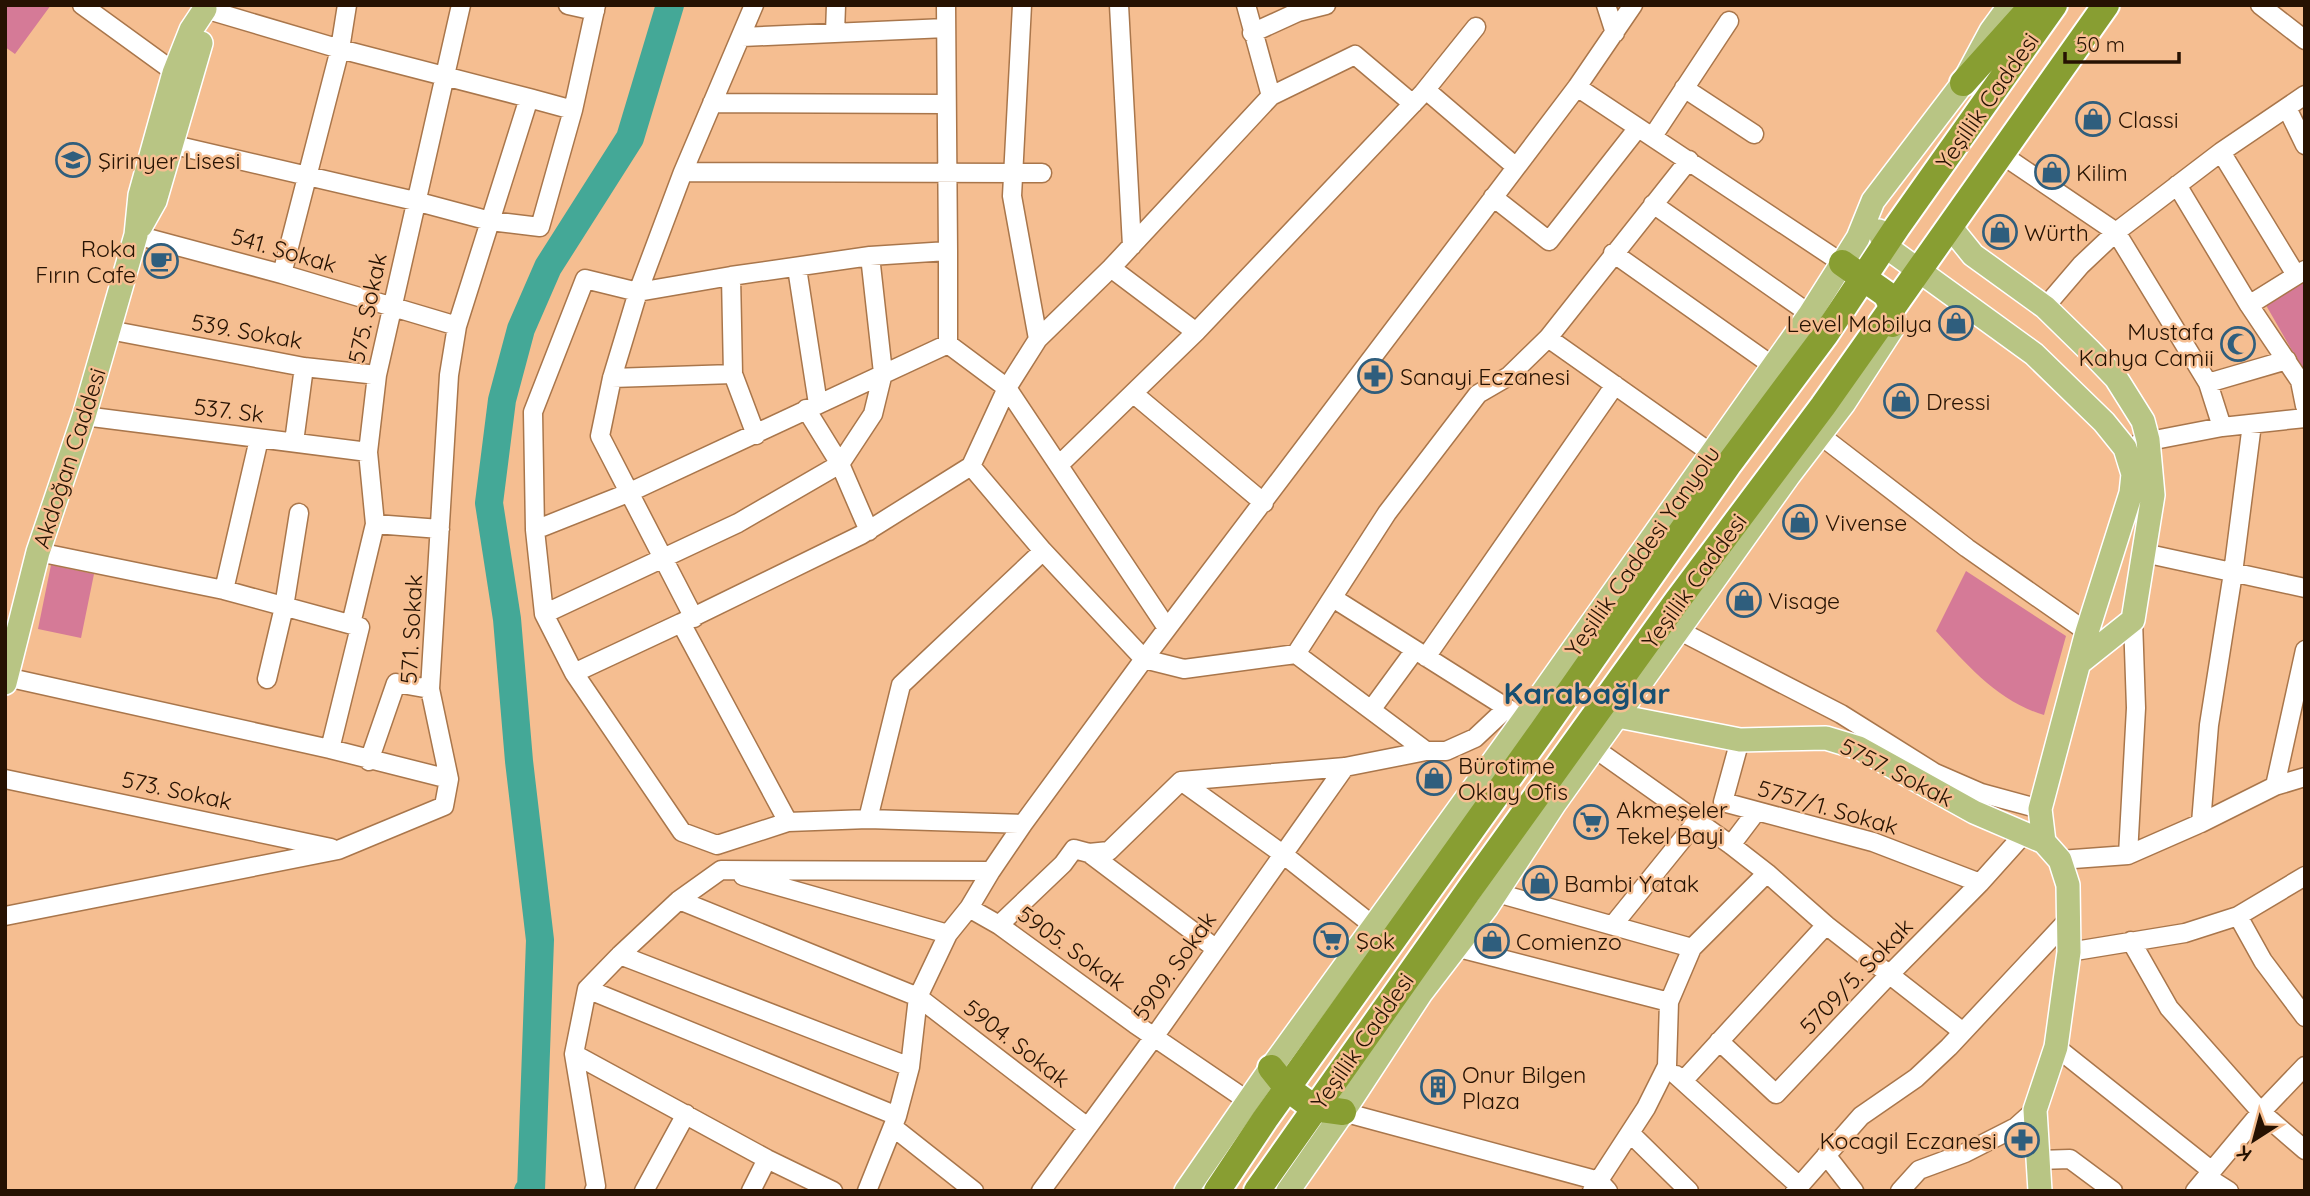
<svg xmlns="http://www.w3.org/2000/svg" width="2310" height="1196" viewBox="0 0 2310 1196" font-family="Quicksand,sans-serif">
<rect width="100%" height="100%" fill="#f5be91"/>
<path fill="#d57a97" d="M5,5H51L15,54L5,47Z
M2305,276V373L2263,300Z
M51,565L94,574L81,638L38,629Z
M1966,571L2066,636L2044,715C1999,702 1967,665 1936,631Z"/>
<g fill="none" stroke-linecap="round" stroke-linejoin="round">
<path stroke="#44a897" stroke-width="28" d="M528,1191L531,1190L540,940L519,761L507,619L489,503L502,400L521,329L548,267L630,138L670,5"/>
<g stroke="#a9764b" stroke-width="21">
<path id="minor" d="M82,5L184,79
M568,5L595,11
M946,5L948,251L870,256L731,276L638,292L585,279L533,412L535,530L544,614L574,673L682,832L717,845L788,822L681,623L861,535L971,466L1043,551L1144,659L1184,669L1296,654L1426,751
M1022,5L1012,196L1038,339
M1119,5L1132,246
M1246,5L1271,96
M1606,5L1615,33
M2260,5L2305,40
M205,9L340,49L529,98
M835,33L836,5
M1252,33L1298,12L1326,5
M742,37L946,28
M1577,87L1842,263
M1684,88L1754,134
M1426,90L1516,167
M712,103L945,104
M2287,108L2305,145
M1653,136L1729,21
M170,144L415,201L490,221L540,227L573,110L596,5
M2221,152L2296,275
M2001,154L2116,232L2208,383L2222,427
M683,172L754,5
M2177,185L2249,305L2300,381L2305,406
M1493,197L1549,241L1637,129
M1653,204L1810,314
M136,235L282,274L457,326
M948,251V344L1007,388L1167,628
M1613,253L1773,366
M797,268L818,404
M1111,268L1196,332
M282,274L340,49L347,5
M731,276L733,374
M2249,305L2305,270
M2045,307L2081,265L2116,232L2221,152L2305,95
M109,330L304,367L377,375
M1548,338L1711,453
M612,378L733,374L756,435
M2208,383L2287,360
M1134,394L1264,503
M806,409L840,464L869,531
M84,416L368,452
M1820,435L1967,548L2087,632
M294,442L304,367
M2139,443L2222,427L2305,418
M1059,465L1196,332L1423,93L1476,27
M971,466L1007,388L1038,339L1111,268L1271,96L1355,55L1413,104
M375,524L440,529
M535,530L628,493L948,344
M2144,553L2305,588
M224,590L259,439
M1333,598L1515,713
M544,614L738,523L840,464L873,414L883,373L870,256
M694,618L600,436L612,378L638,292L683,172L1042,173
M351,624L375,524L368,452L377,375L461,5
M1678,630L1841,714L1935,773L1981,793L2040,809
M1296,654L1387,513L1478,394L1509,376L1548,338L1689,160
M1426,657L1615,385
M574,673L681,623
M6,677L330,749L360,627L224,590L38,552
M267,679L284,607L299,513
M1371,710L1415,650
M1740,740L1723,802L1873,842L1980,883
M1594,748L1731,845L1767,873L1826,925L1963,1032
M330,749L449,779
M369,761L396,683L430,689
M5,779L331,848
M1181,781L1284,855L1375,927
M2275,786L2305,650
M868,819L901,685L1043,551
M788,822L868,819L1023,824
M2201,823L2209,725L2233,573L2252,424
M1731,845L1756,812
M1089,853L1215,948
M2128,855L2136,708L2133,620
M2060,860L2128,855L2201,823L2275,786L2305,777
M743,876L948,934
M1497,893L1692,948L1669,1002L1667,1066L1646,1108L1592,1191
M679,900L918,997L1086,1126
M969,908L999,925L1135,1024L1248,1101
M5,916L338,850L444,806L449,779L430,689L449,375L457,326L529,98L573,110
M2238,916L2263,961L2305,1017
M999,925L1063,864L1074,849L1089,853L1109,851L1181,781L1345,767L1426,751H1446L1475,738L1507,708
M1613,925L1698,820
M2131,941L2169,1008L2261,1112L2305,1150
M1455,947L1669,1002
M1692,948L1767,873
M2069,952L2185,933L2238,916L2305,876
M620,955L910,1067
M587,989L897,1116
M1719,1041L1776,1094L1888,976L1980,883L2024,834
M2056,1047L2212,1171
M574,1054L767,1159L833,1191
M1676,1075L1798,1185
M1683,1081L1826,925
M1343,1112L1599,1181L1608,1191
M893,1127L974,1191
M1630,1133L1689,1191
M1826,1155L1854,1191
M2038,1160L2070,1159L2113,1191
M2207,1177L2229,1191
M594,1191L596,1186L574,1054L587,989L620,955L679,900L721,870L991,871
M644,1191L686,1114
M751,1191L767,1159
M867,1191L897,1116L910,1067L918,997L948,934L969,908L991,871L1023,824L1144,659L1577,87L1633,5
M1041,1191L1154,1037L1345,767
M1795,1191L1861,1116L1916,1078L1949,1047L2067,921
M1900,1191L1919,1170L1965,1153L2016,1127L2035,1110
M2195,1191L2261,1112L2305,1066"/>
</g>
<g stroke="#fff" stroke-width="26">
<path id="major" d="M141,226L155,201L201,43
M1879,231L1885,246L2034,354L2104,422L2125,448L2133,474L2131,493L2087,632L2040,809L2044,842L2060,860L2068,885L2069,952L2056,1047L2035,1110L2040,1191
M1956,234L1973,255L2045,307L2090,351L2116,378L2143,421L2148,440L2153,495L2133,620L2079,663
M5,683L38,552L84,416L136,235L140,195L174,73L191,30L205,9
M1618,716L1740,740L1826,738L1859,748L1974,812L2044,842
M1186,1191L1271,1068L1524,719L1810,314L1858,238L1873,201L1963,83L1991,31L2010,5
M1288,1191L1343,1112L1421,993L1487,907L1555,803L1789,475L1844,403L1894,326"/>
</g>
<g stroke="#fff" stroke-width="30">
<path id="highway" d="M1963,83L2033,5
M1842,263L1886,294L1890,302L1892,324
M1271,1068L1287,1088L1314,1108L1343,1112
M1217,1191L1265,1119L1542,731L1728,465L1825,335L1897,227L2054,5
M1257,1191L1472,886L1677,601L1823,406L2106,5"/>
</g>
<use href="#minor" stroke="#fff" stroke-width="18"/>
<use href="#major" stroke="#b8c584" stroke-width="23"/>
<use href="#highway" stroke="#889e32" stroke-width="26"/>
</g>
<defs>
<g id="shop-ring" transform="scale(1.75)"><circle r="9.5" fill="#f5be91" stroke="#2f5e7d" stroke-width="1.5"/><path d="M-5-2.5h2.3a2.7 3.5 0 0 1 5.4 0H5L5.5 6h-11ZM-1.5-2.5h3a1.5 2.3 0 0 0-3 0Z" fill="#2f5e7d"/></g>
<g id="school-ring" transform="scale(1.75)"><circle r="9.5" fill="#f5be91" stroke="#2f5e7d" stroke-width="1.5"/><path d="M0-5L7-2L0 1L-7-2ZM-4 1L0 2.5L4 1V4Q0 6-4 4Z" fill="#2f5e7d"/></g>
<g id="cafe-ring" transform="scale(1.75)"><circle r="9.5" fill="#f5be91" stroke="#2f5e7d" stroke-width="1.5"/><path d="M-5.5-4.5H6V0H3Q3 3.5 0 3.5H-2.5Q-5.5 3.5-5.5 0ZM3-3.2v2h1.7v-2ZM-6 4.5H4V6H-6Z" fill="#2f5e7d"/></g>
<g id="mosque-ring" transform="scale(1.75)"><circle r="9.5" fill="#f5be91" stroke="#2f5e7d" stroke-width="1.5"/><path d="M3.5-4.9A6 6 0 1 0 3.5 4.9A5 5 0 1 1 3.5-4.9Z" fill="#2f5e7d"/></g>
<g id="pharmacy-ring" transform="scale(1.75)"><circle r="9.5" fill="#f5be91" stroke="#2f5e7d" stroke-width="1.5"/><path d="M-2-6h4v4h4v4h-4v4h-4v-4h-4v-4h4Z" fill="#2f5e7d"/></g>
<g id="supermarket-ring" transform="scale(1.75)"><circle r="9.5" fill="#f5be91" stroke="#2f5e7d" stroke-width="1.5"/><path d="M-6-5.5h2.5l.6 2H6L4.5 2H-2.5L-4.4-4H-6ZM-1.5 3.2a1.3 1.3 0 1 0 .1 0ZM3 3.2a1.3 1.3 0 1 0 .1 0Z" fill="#2f5e7d"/></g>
<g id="building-ring" transform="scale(1.75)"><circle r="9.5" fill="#f5be91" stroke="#2f5e7d" stroke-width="1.5"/><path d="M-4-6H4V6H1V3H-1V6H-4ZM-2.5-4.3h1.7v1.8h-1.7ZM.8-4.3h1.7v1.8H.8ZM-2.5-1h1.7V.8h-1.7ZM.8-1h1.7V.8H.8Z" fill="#2f5e7d"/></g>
</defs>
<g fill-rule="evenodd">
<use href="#shop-ring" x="2093" y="119"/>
<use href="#school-ring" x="73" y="160"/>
<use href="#shop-ring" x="2052" y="172"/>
<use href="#shop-ring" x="2000" y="232"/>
<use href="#cafe-ring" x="161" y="261"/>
<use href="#shop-ring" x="1956" y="323"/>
<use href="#mosque-ring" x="2238" y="344"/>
<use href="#pharmacy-ring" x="1375" y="376"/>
<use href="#shop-ring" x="1901" y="401"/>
<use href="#shop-ring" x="1800" y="522"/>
<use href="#shop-ring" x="1744" y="600"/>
<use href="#shop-ring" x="1434" y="778"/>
<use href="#supermarket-ring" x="1591" y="822"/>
<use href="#shop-ring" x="1540" y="883"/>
<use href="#supermarket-ring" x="1331" y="940"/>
<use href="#shop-ring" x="1492" y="941"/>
<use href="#building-ring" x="1438" y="1087"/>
<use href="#pharmacy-ring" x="2022" y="1140"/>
</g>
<g text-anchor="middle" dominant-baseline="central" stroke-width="5" stroke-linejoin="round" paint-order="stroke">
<g font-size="23" fill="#261202" stroke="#f5be91">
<text transform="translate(1987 101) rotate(-55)">Yeşillik Caddesi</text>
<text transform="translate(284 250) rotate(16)">541. Sokak</text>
<text transform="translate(367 308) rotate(-78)">575. Sokak</text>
<text transform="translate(247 331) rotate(10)">539. Sokak</text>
<text transform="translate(229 410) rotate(7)">537. Sk</text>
<text transform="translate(69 458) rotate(-72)">Akdoğan Caddesi</text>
<text transform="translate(1642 551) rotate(-55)">Yeşillik Caddesi Yanyolu</text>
<text transform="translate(1694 581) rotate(-54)">Yeşillik Caddesi</text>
<text transform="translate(411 629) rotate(-87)">571. Sokak</text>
<text transform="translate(1897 772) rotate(27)">5757. Sokak</text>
<text transform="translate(177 790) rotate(12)">573. Sokak</text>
<text transform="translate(1828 807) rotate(16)">5757/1. Sokak</text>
<text transform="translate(1072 948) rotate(36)">5905. Sokak</text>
<text transform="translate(1174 966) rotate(-55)">5909. Sokak</text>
<text transform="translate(1856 976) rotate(-46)">5709/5. Sokak</text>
<text transform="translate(1362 1041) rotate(-55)">Yeşillik Caddesi</text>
<text transform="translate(1017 1043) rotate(38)">5904. Sokak</text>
</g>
<g font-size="23" fill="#261202" stroke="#f5be91" text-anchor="start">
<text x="2118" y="119">Classi</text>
<text x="98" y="160">Şirinyer Lisesi</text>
<text x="2076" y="172">Kilim</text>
<text x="2024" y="232">Würth</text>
<text x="136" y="248" text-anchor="end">Roka<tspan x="136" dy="26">Fırın Cafe</tspan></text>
<text x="1932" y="323" text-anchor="end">Level Mobilya</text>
<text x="2214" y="331" text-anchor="end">Mustafa<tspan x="2214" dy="26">Kahya Camii</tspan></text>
<text x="1400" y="376">Sanayi Eczanesi</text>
<text x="1926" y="401">Dressi</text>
<text x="1825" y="522">Vivense</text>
<text x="1768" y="600">Visage</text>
<text x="1458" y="765">Bürotime<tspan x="1458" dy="26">Oklay Ofis</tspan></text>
<text x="1616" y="809">Akmeşeler<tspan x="1616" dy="26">Tekel Bayi</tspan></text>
<text x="1564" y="883">Bambi Yatak</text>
<text x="1356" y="940">Şok</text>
<text x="1516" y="941">Comienzo</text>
<text x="1462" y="1074">Onur Bilgen<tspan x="1462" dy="26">Plaza</tspan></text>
<text x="1997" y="1140" text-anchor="end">Kocagil Eczanesi</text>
</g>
<g font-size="30" font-weight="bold" fill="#174f71" stroke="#f5be91">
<text x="1587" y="693">Karabağlar</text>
</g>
</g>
<rect width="2310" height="1196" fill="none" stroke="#261202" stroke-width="14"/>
<g transform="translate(2254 1140) rotate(216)" stroke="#f5be91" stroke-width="5" paint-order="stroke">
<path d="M0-5L12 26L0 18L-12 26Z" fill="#261202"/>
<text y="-10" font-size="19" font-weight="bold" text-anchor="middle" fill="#261202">K</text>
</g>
<path d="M2065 52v10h114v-10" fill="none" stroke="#261202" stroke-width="3.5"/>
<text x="2076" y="52" font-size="21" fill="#261202" stroke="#f5be91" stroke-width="5" paint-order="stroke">50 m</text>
</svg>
